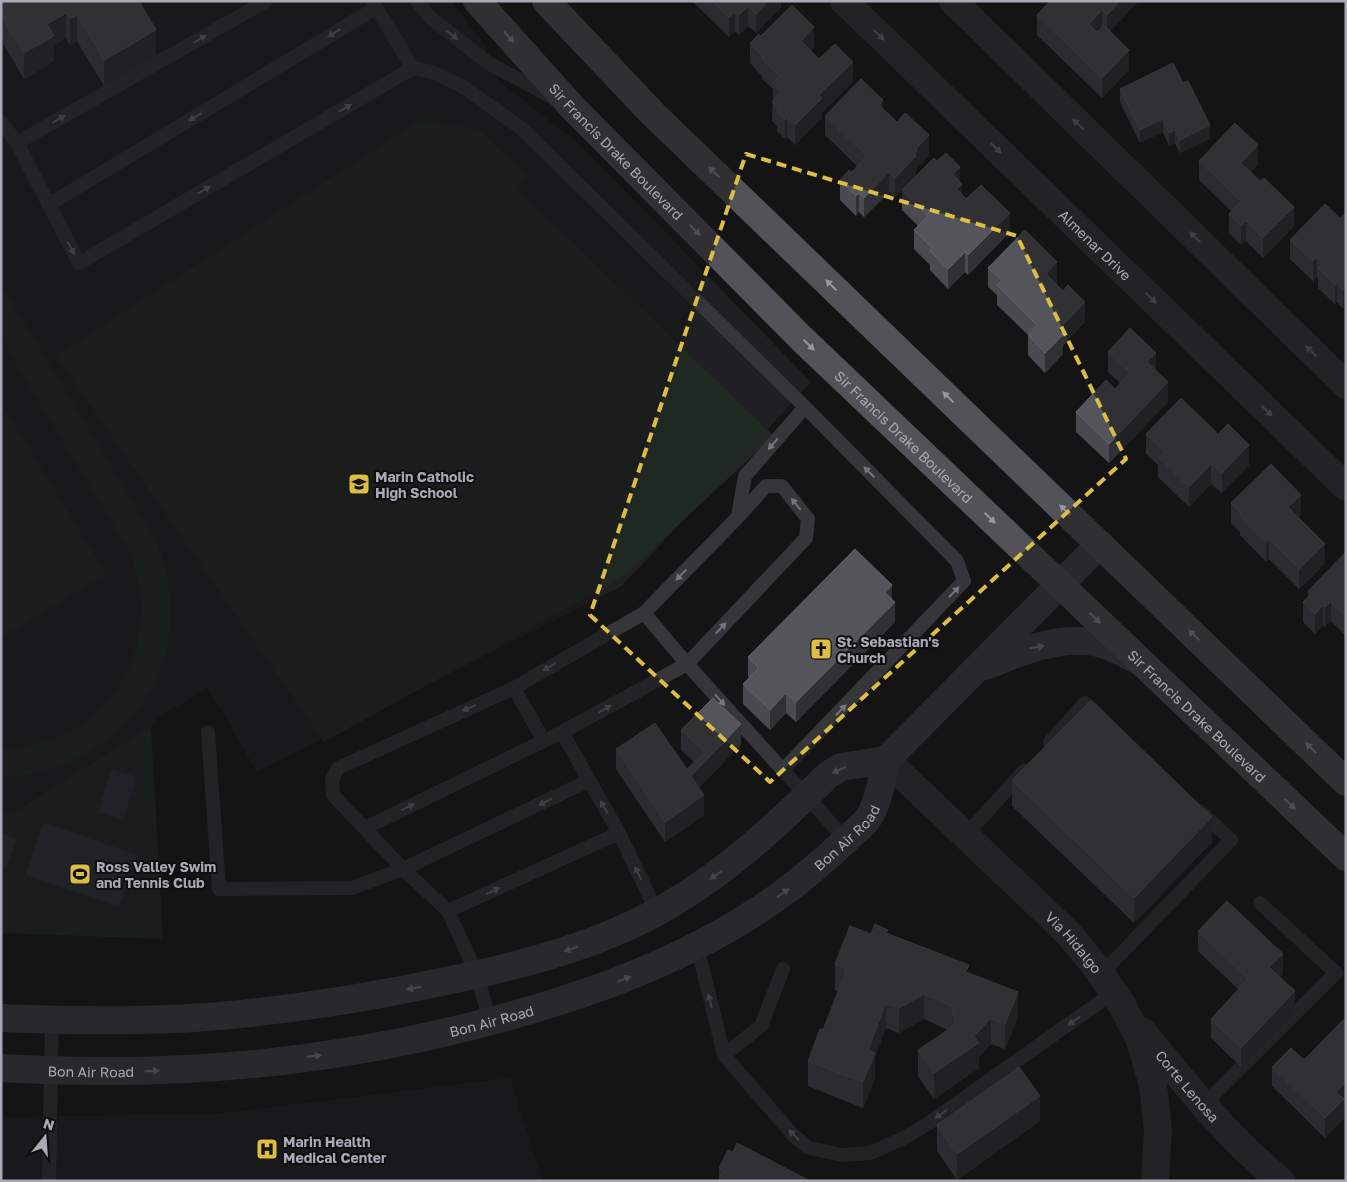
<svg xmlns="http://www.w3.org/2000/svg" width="1347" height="1182" viewBox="0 0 1347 1182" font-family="'Golos Text',sans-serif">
<rect width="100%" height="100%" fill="#141415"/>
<path fill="#202022" d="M1,1H451L483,42L498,80L585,149L811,382L622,586L257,772L208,688L159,717L151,726L9,815L1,812Z
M510,1078L543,1181H1V1117L215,1114Z"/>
<path fill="#202822" d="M420,120L478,129L527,175L516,188L774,436L620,579L324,742L56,356Z
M1,284L155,539C165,563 171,587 171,613C169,708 94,772 3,777L1,776V748C14,748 27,748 39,744C125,721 162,630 129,551L1,339Z
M1,402L106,574L1,638Z
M151,726L163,939L1,933V812L9,815Z"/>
<path fill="#2e353c" d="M112,769L137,777L123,820L98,812Z
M43,822L137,855L119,907L25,875Z
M1,833L17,839L6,868L1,867Z"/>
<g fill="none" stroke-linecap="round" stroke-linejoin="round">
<path stroke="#35353a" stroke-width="14" d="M372,1L413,68
M417,1L431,18L488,63L554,98
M1,122L17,143L79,263L413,68L432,72L462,86L521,128L805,407L957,561L964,581L783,770
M17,143L266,1
M48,205L376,8
M738,516L745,476L805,407
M644,613L687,664L846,840
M514,688L544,741
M208,732L219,889L352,888L403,869L588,781
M1050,742L1085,703L1099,716
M365,828L562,732L619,833L657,912
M965,836L1024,771
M448,911L619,833
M697,946L724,1055L793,1135L809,1148L843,1155L870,1153L902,1139L929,1123L1114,992
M1101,974L1231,840L1200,811
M490,1022L477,974L448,911L403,869L333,795L332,780L338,768L514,688L644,613L738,517L766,486H782L808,519L806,538L687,664L562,732
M724,1055L761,1026L783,969
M1203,1105L1336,973L1260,903
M49,1181L52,1020"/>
<g stroke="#35353a" stroke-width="28">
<path id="s1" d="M844,1L1346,487"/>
<path d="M953,1L1346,385"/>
<path id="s2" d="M886,760L1068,933L1096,967L1122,1005L1140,1040L1153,1085L1158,1130L1155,1181"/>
<path id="s3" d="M1143,1032C1188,1087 1226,1136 1281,1181"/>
</g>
<g stroke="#43444a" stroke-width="28">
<path d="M986,666C1020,652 1057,636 1094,642C1110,645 1124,653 1137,660"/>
<path d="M1,1018C74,1021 148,1022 220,1016C296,1009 372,997 446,981C522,965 598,946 666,907C727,872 778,824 828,775L841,767L886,760"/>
<path id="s4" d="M1,1068C174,1079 347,1062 513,1015C607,989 700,953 779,896C804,878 826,859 848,838C854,832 864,825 869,817C878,805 883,775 886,760L1100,544"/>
</g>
<g stroke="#525258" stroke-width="28">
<path id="s5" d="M477,1L573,108L802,339L1346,857"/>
<path d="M546,1L653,114L1346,782"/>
</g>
</g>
<path fill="#4a4b50" d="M1,1L139,2L156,55L104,86L77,41L70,45L66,38L54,46V61L24,79L1,40Z
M694,1H781V8L756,33L748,26L739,35L735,31L729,37L694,3Z
M1139,1L1110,31L1129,70L1102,98L1037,35V15Z
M761,36L814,47L810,50L819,59L853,82L822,112V118L795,145L787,137L785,139L777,131V126L772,121L773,89L762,79V76L750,63V43Z
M1120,89L1210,139L1180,153L1175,143L1169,146L1163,132L1140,143L1120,102Z
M883,109L929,155L917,168V171L916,172V176L960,182L962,195L966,199L1010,232L968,275L965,272L948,289L930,270V265L914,249V230L918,226L902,210V190L895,197L889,192L864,217L859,212L856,216L840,200V180L852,172L857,166L825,135V116Z
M1199,161L1258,164L1251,172L1294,226L1263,258L1246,241L1241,245L1229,233V214L1231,211L1199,180Z
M1346,213L1343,309L1337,302L1335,304L1318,288V278L1317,277L1313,281L1290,259V240L1340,218Z
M988,268L1057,282L1056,283L1085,322L1063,345V354L1045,373L1028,355V335L997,305V295L988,287Z
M1108,352L1156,371L1168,402L1109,463L1076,432V412L1115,389L1120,383L1108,372Z
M1146,434L1249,465L1222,493L1211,484L1189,507L1158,477V465L1146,454Z
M1231,503L1301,514L1298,517L1325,563L1299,589L1269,559L1266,562L1240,535V532L1231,523Z
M1346,552V636L1331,621L1325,627L1323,625L1315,634L1303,622V602L1308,597V591Z
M892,600L895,622L796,722L786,713L770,730L743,704V684L750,678L748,677V657Z
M681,730L741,744L699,788L704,815L665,842L616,769V749L687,769L694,762L681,750Z
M1012,780L1212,842L1134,923L1012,806Z
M1198,931L1283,974L1279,977L1295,1011L1241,1067L1211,1038V1019L1239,990L1198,951Z
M888,933L969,973L1018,1017L1005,1049L991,1044L979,1057V1068L934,1099L918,1076V1050L948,1030L924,1019L899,1033L886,1028L875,1057V1078L863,1108L808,1086V1061L823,1030L839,991L835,990V964L871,934Z
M1272,1067L1344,1104V1119L1325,1138L1272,1086Z
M1040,1121L957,1180L937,1151V1125Z
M733,1152L719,1178V1168Z"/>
<path fill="#303134" d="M768,1H781V8L756,33V14Z
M1120,1H1139L1107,34V15Z
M748,6V26L739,35V15Z
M1102,10V30L1089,44V24Z
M735,12V31L729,37V17Z
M66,13V38L54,46V61L24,79V53L47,24Z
M77,15V41L70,45V19Z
M814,27V47L801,60V41Z
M156,30V55L104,86V60Z
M1129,50V70L1102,98V78Z
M853,62V82L822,112V118L795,145V125L819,95Z
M883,100V120L879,105Z
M787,117V137L785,139V120Z
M1163,119V132L1140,143V130Z
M1210,125V139L1180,153V140Z
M1175,130V143L1169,146V133Z
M929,135V155L917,168V171L916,172V176L895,197V178L916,149Z
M1258,145V164L1241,182V163Z
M960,167V186L962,184V204L957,209L953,174Z
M889,172V192L864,217V198Z
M859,193V212L856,216V196Z
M1294,207V226L1263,258V238Z
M1010,213V232L968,275V255Z
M1246,221V241L1241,245V226Z
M965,252V272L948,289V269Z
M1317,257V277L1313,281V261Z
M1057,262V282L1046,293V274Z
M1337,282V302L1335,304V285Z
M1346,287V306L1343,309V289Z
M1085,302V322L1063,345V354L1045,373V353L1058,330Z
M1156,353V373L1147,362Z
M1168,382V402L1109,463V444Z
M1249,445V465L1222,493V473Z
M1211,464V484L1189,507V487Z
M1301,495V514L1288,527V507Z
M1269,539V559L1266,562V542Z
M1325,544V563L1299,589V569Z
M892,585V605L895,602V622L796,722V702L885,593Z
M1331,602V621L1325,627V607Z
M1323,605V625L1315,634V614Z
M786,693V713L770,730V710Z
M741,724V744L691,796V776Z
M704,795V815L665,842V822Z
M1212,817V842L1134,923V898Z
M1283,954V974L1269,987V967Z
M1295,991V1011L1241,1067V1048Z
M1018,992V1017L1005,1049V1024Z
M924,994V1019L899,1033V1008Z
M886,1003V1028L875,1057V1078L863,1108V1082L868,1050Z
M991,1018V1044L979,1057V1068L934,1099V1073L974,1036Z
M1346,1082V1102L1344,1104V1119L1325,1138V1118L1336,1092Z
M1040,1096V1121L957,1180V1154Z"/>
<path fill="#54555a" stroke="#616268" d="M1,1H139L156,30L104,60L77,15L70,19L66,13L47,24L54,36L24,53L1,15Z
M712,1H768L756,14L748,6L739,15L735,12L729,17Z
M1050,1H1120L1107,15L1102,10L1089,24L1097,32L1104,25L1129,50L1102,78L1037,15Z
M792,5L814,27L801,41L819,59L835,44L853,62L819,95L822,98L795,125L787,117L785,120L777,112L779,109L772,102L782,91L773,83L779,76L762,59L763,57L750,43L759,34L761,36Z
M1173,63L1183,83L1188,81L1210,125L1180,140L1175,130L1169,133L1163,119L1140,130L1120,89Z
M861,79L883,100L879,105L897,122L905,113L929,135L916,149L917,151L914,154L916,156L895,178L889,172L864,198L859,193L856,196L840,180L849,170L852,172L867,156L825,116Z
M1235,123L1258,145L1241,163L1260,181L1264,178L1294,207L1263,238L1246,221L1241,226L1229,214L1241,201L1199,161Z
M946,153L960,167L953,174L962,184L957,189L966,199L981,185L1010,213L968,255L965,252L948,269L930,251L932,248L914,230L928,216L902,190L934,158L937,161Z
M1325,204L1340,218L1346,213V287L1343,289L1337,282L1335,285L1318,268L1323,263L1317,257L1313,261L1290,240Z
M1025,230L1057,262L1046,274L1063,291L1068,285L1085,302L1058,330L1063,335L1045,353L1028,335L1037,325L997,285L1002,280L988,268Z
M1130,328L1156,353L1147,362L1168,382L1109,444L1076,412L1106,380L1115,389L1130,373L1108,352Z
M1181,398L1218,434L1228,424L1249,445L1222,473L1211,464L1189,487L1158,457L1164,451L1146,434Z
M1271,464L1301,495L1288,507L1325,544L1299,569L1269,539L1266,542L1240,516L1242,514L1231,503Z
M855,549L892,585L885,593L895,602L796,702L786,693L770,710L743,684L759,668L748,657Z
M1346,552V616L1331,602L1325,607L1323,605L1315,614L1303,602L1311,594L1308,591Z
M713,698L741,724L691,776L704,795L665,822L616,749L655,723L687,769L705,752L681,730Z
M1091,700L1212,817L1134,898L1012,780Z
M1227,901L1283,954L1269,967L1295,991L1241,1048L1211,1019L1248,979L1198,931Z
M875,924L888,930L886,933L969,965L966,972L1018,992L1005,1024L991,1018L974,1036L979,1043L934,1073L918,1050L955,1025L952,1006L924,994L899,1008L886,1003L868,1050L875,1053L863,1082L808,1061L820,1029L823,1030L847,969L835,964L850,926L871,934Z
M1346,1017V1082L1336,1092L1344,1099L1325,1118L1272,1067L1291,1048L1304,1060Z
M1019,1067L1040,1096L957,1154L937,1125Z
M737,1143L810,1181H718L723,1170L719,1168L728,1150L733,1152Z"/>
<defs><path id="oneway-solid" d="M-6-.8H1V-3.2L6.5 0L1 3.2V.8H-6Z" transform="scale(1.25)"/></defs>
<g fill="#74757d">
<use href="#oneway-solid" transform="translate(334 33) rotate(149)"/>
<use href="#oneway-solid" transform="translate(452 35) rotate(38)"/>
<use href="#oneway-solid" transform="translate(879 35) rotate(44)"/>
<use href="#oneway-solid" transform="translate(200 39) rotate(-30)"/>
<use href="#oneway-solid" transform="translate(345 108) rotate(-30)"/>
<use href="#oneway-solid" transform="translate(195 117) rotate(149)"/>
<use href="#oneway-solid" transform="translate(59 119) rotate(-30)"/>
<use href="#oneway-solid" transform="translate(1078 124) rotate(-136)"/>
<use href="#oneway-solid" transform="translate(996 148) rotate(44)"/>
<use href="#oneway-solid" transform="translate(204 190) rotate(-30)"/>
<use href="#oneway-solid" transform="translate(1195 237) rotate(-136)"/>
<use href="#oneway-solid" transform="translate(71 248) rotate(63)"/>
<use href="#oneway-solid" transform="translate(1151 298) rotate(44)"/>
<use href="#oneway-solid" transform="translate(1311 351) rotate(-136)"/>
<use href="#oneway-solid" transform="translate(1267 411) rotate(44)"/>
<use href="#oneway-solid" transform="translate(773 444) rotate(131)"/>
<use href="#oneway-solid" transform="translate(869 472) rotate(-135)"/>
<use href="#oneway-solid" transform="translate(796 504) rotate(-129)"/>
<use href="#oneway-solid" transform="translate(681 575) rotate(134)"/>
<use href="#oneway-solid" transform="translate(954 592) rotate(-46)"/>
<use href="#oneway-solid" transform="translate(721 628) rotate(-46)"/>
<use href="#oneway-solid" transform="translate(549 667) rotate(150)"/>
<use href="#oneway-solid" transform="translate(720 700) rotate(48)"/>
<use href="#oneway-solid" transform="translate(469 708) rotate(156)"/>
<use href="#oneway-solid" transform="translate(605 709) rotate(-29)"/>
<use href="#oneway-solid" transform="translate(841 710) rotate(-46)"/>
<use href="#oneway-solid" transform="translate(545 802) rotate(154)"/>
<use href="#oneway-solid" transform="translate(408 807) rotate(-26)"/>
<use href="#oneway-solid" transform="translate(604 807) rotate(-120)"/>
<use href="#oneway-solid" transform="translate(638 873) rotate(-116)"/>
<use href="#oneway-solid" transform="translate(493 891) rotate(-25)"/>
<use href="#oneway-solid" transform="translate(710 1001) rotate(-104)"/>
<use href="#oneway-solid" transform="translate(1074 1021) rotate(145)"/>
<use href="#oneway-solid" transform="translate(941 1114) rotate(145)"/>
<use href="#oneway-solid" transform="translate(794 1135) rotate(-136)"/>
</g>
<g fill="#9698a2">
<use href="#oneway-solid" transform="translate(509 37) rotate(48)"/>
<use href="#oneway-solid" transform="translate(714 172) rotate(-136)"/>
<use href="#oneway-solid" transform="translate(695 230) rotate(45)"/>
<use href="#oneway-solid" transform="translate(831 285) rotate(-136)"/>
<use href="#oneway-solid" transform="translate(809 345) rotate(44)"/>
<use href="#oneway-solid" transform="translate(948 397) rotate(-136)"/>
<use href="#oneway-solid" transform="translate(1065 510) rotate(-136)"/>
<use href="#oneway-solid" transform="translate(990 518) rotate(44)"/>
<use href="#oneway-solid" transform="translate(1095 618) rotate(44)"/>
<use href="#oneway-solid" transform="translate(1194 635) rotate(-136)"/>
<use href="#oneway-solid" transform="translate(1311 748) rotate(-136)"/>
<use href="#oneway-solid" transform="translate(1290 804) rotate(44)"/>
</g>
<g fill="#84868f">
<use href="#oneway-solid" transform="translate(1037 647) rotate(-11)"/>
<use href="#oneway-solid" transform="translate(839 770) rotate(156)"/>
<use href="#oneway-solid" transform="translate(716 875) rotate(145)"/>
<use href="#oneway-solid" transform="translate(783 893) rotate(-36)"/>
<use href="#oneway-solid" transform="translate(571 949) rotate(162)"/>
<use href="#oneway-solid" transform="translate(624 979) rotate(-22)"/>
<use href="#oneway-solid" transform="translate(414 988) rotate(170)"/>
<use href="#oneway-solid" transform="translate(314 1056) rotate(-7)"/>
<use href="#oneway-solid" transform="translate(152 1071) rotate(-1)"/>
</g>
<path d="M0 0H1347V1182H0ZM746,154L1017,236L1126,459L770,782L590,615Z" fill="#141415" fill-opacity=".55" fill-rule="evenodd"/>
<path fill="none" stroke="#ddbd44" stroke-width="4" stroke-dasharray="10 6" stroke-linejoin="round" d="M746,154L1017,236L1126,459L770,782L590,615Z"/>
<defs>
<g id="school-square" transform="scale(1.125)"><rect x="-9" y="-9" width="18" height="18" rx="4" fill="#ddbd44" stroke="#0f0f10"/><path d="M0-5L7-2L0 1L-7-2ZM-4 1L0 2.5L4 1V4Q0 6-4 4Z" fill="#111"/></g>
<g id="church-square" transform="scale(1.125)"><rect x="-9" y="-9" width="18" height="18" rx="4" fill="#ddbd44" stroke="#0f0f10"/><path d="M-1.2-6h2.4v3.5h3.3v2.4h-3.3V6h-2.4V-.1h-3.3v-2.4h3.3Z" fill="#111"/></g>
<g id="stadium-square" transform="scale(1.125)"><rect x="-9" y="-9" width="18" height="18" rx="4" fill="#ddbd44" stroke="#0f0f10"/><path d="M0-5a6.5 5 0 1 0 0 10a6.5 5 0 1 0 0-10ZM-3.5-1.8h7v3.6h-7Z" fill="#111"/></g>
<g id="hospital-square" transform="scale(1.125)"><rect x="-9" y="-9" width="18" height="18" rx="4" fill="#ddbd44" stroke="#0f0f10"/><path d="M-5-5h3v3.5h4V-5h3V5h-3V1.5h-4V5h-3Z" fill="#111"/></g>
</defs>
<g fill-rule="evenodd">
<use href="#school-square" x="359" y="484"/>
<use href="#church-square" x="821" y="649"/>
<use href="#stadium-square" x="80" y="874"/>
<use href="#hospital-square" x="267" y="1149"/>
</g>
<g text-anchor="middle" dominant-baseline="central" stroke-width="4" stroke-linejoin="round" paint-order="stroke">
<g font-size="14" fill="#a7a9b4" stroke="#0f0f10">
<text stroke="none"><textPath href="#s5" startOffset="205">Sir Francis Drake Boulevard</textPath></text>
<text stroke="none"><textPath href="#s1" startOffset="350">Almenar Drive</textPath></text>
<text stroke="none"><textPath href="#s5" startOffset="610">Sir Francis Drake Boulevard</textPath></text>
<text stroke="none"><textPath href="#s5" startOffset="1015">Sir Francis Drake Boulevard</textPath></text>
<text stroke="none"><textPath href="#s4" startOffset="900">Bon Air Road</textPath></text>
<text stroke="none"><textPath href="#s2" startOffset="262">Via Hidalgo</textPath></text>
<text stroke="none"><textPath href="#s4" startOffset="495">Bon Air Road</textPath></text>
<text stroke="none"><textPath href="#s4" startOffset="90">Bon Air Road</textPath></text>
<text stroke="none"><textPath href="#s3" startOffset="70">Corte Lenosa</textPath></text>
</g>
<g font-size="14" font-weight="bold" fill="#a7a9b4" stroke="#0f0f10" text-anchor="start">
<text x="375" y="476">Marin Catholic<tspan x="375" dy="16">High School</tspan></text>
<text x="837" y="641">St. Sebastian's<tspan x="837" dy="16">Church</tspan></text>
<text x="96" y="866">Ross Valley Swim<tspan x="96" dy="16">and Tennis Club</tspan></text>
<text x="283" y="1141">Marin Health<tspan x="283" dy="16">Medical Center</tspan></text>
</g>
</g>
<rect width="1347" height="1182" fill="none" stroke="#a7a9b4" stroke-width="5"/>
<g transform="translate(45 1137) rotate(17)" stroke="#0f0f10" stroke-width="4" paint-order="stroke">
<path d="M0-4L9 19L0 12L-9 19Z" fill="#a7a9b4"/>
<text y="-8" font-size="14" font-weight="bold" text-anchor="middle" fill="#a7a9b4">N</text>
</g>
</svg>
